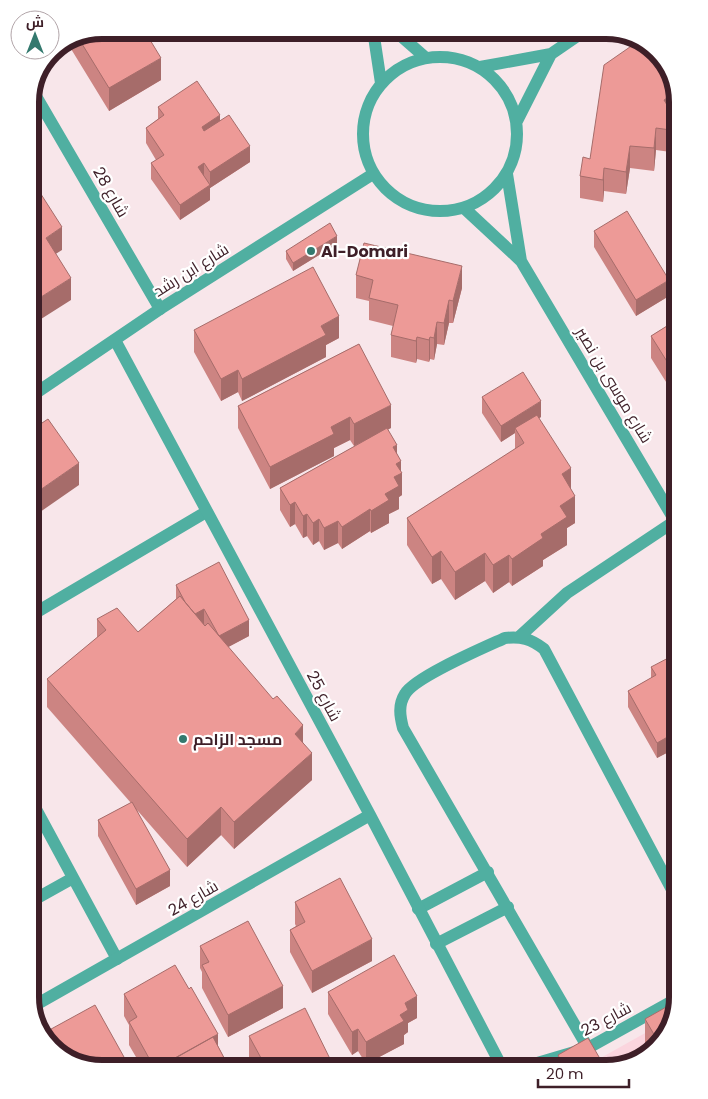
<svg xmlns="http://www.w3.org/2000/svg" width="708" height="1099" viewBox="0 0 708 1099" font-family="Poppins,Cairo,sans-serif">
<rect width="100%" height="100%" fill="#f8e6ea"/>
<path fill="#fbd5de" d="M672,1018L666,1037L638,1061L606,1069H581Z"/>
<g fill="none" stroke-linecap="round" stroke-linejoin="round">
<path stroke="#50afa1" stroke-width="12" d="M30,616L206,512
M519,637L567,593L675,521
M30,798L117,959
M30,902L73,878
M418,909L488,872
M436,944L508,907
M588,1048L403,728C400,716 398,705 405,694C415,677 483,648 505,638C521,636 531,639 544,649L678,901"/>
<path stroke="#50afa1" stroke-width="12" d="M33,91L160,309
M115,340L370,815L503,1069
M32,1007L370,815
M517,1069L588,1048L678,998"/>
<path stroke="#50afa1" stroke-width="12" d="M373,30L381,83
M394,30L426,58
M363 134a77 77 0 1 1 154 0a77 77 0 1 1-154 0Z
M480,67L551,54L586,30
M517,121L551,54
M507,174L521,261
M464,208L521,261L678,526
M30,397L160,309L373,174"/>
</g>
<path fill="#cc8482" d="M102,30L161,80L109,111L68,44Z
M158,107L220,120L250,162L210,188V200L180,220L151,179V163L156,160L146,143V128L158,119Z
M675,115H678V153L656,150L654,171L630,168L626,194L604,191L603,202L580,198V176L590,159Z
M594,231L669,296L636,316L594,247Z
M337,244L293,271L286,259V251Z
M356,275L462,288L453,323H449L444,345L437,344L434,360L430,359L429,362L417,359L416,363L391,357V335L393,326L369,320V301L356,298Z
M678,314V401L651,358V336L673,322V317Z
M194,330L339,338L326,345V357L242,401L238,392L221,401L194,352Z
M359,344L391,428L388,429L397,454L401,471L402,495L399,497V509L389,514V523L371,533L370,531L342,549L338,543L324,550L319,541L313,545L307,536L303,538L295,524L290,527L280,510V488L364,441L354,446L350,440L334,448V456L270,489L238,428V406Z
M482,397L541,417L539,418L571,490L575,523L567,528V545L543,560V566L512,586L509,582L493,593L485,581L455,600L441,579L432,584L407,545V518L515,449V433L501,442L482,413Z
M176,585L249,636L228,647L303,742L312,780L234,849L221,835L187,867L137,810L170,886L136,905L98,836V820L131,803L47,707V679L97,638V619L138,632L176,599Z
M678,661V747L657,758L628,707V691L651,678V667Z
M678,758V804L668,786V763Z
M295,902L372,961L312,993L290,952V930L296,926L295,924Z
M200,946L283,1008L228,1037L202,988V972L200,968Z
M328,992L417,1018L408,1023V1032L404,1035V1044L366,1064L358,1051L352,1055L328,1014Z
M124,994L218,1046L230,1069H143L129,1045V1025L124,1016Z
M645,1019L666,1037L648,1053L645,1047Z
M249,1036L335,1069H255L249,1059Z
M558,1055L606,1069H558Z"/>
<path fill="#a66c6a" d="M161,58V80L109,111V88Z
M676,92L678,102V112L664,122V100Z
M220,115V131L202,143V127Z
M656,128V150L654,171V148Z
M250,146V162L210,188V200L180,220V205L210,185V172Z
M630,146V168L626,194V172Z
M204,163V179L198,167Z
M604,168V191L603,202V180Z
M62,227V250L46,260V238Z
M337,236V244L293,271V263Z
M462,266V288L453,323V301Z
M71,278V300L30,326V304Z
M669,280V296L636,316V300Z
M449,300V323L444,345V323Z
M339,316V338L326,345V357L242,401V379L321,326Z
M437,322V344L434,360V338Z
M417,337V359L416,363V341Z
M430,337V359L429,362V340Z
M238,370V392L221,401V379Z
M541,401V417L517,432L515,428V433L501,442V426Z
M391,405V428L354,446V424Z
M350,417V440L334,448V456L270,489V467L331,427Z
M397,445V463L401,461V473H402V495L399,497V509L389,514V523L371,533V511L393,447Z
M79,463V485L30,519V497Z
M571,468V496L562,474Z
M575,496V523L567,528V545L543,560V566L512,586V559L541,534L560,506Z
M295,502V524L290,527V505Z
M370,509V531L342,549V527Z
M307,514V536L303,538V516Z
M319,519V541L313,545V523Z
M338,521V543L324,550V528Z
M441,551V579L432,584V557Z
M485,553V581L455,600V572Z
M509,555V582L493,593V565Z
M204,609V625L192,616Z
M249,620V636L219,652V636Z
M303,725V752L295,734Z
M678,731V747L657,758V743Z
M312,753V780L234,849V822Z
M221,807V835L187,867V839Z
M170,870V886L136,905V889Z
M372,939V961L312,993V971Z
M283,986V1008L228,1037V1015Z
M417,996V1018L408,1023V1032L404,1035V1044L366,1064V1042L400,1015L405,1003Z
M358,1029V1051L352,1055V1032Z
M218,1034V1056L155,1069Z"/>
<path fill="#ed9a97" stroke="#a66c6a" d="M102,30H144L161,58L109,88L79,39Z
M640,40L645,42L674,83L676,92L664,100L673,115H678V131L656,128L654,148L630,146L626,172L604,168L603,180L580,176L583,157L590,159L604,65Z
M197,81L220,115L202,127L204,131L229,115L250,146L210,172L204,163L198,167L210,185L180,205L151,163L164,155L146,128L164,115L158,107Z
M30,177L62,227L46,238L71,278L30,304Z
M627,211L669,280L636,300L594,231Z
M330,223L337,236L293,263L286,251Z
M364,243L462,266L453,301L449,300L444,323L437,322L434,338L430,337L429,340L417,337L416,341L391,335L398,305L369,298L373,280L356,275Z
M313,267L339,316L321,326L326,335L242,379L238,370L221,379L194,330Z
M678,314V379L651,336L675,321L673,317Z
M359,344L391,405L354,424L350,417L331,427L334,434L270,467L238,406Z
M523,372L541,401L501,426L482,397Z
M537,415L571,468L562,474L575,496L560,506L567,517L541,534L543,538L512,559L509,555L493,565L485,553L455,572L441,551L432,557L407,518L524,443L515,428Z
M48,419L79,463L30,497V431Z
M387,428L397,445L393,447L401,461L396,464L402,473L394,477L399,486L385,494L389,500L371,511L370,509L342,527L338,521L324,528L319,519L313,523L307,514L303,516L295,502L290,505L280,488Z
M219,562L249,620L219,636L204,609L195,614L185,602L176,585Z
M180,596L205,626L208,623L273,699L277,696L303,725L295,734L312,753L234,822L221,807L187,839L47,679L106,630L97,619L117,608L138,632Z
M674,655L678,661V731L657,743L628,691L656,675L651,667Z
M678,758V782L668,763Z
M132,802L170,870L136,889L98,820Z
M340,878L372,939L312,971L290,930L305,922L295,902Z
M248,921L283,986L228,1015L202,965L209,962L200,946Z
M394,955L417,996L405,1003L408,1010L400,1015L404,1021L366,1042L358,1029L352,1032L328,992Z
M175,965L189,989L191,987L218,1034L155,1069L129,1022L137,1017L124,994Z
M677,1001L666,1037L659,1043L645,1019Z
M95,1005L129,1066L122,1069H114L113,1067L110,1069H97L62,1057L42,1034Z
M305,1008L335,1069H267L249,1036Z
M213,1037L230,1069H156Z
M588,1038L606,1069H565L558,1055Z"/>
<g fill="#33796e" stroke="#fff" stroke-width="2">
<circle cx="311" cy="251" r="5"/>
<circle cx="183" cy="739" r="5"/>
</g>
<g text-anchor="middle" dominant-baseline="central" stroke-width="4.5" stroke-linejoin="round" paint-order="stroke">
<g font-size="16" fill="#3e1f28" stroke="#fff">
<text transform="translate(111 192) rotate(60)">شارع 28</text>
<text transform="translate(191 270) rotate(-32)">شارع ابن رشد</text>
<text transform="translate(614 385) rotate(59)">شارع موسى بن نصير</text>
<text transform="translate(324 696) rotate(62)">شارع 25</text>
<text transform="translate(193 898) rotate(-30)">شارع 24</text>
<text transform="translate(606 1019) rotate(-28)">شارع 23</text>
</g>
<g font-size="16" font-weight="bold" fill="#3e1f28" stroke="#fff" text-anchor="start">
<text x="321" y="251">Al-Domari</text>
<text x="193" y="739">مسجد الزاحم</text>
</g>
</g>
<path d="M0 0H708V1099H0ZM102 39H606A63 63 0 0 1 669 102V997A63 63 0 0 1 606 1060H102A63 63 0 0 1 39 997V102A63 63 0 0 1 102 39Z" fill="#fff" fill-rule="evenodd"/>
<path fill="none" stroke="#3e1f28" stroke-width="6" d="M102 39H606A63 63 0 0 1 669 102V997A63 63 0 0 1 606 1060H102A63 63 0 0 1 39 997V102A63 63 0 0 1 102 39Z"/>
<g transform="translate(35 35)"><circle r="24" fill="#ffffff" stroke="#b2a5a9"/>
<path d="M0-4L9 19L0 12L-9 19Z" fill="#33796e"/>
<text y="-8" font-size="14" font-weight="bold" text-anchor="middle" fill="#3e1f28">ش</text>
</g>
<path d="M538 1079v8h91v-8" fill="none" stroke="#3e1f28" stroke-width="2.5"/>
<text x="546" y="1079" font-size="15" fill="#3e1f28" stroke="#ffffff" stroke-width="4" paint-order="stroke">20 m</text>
</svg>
